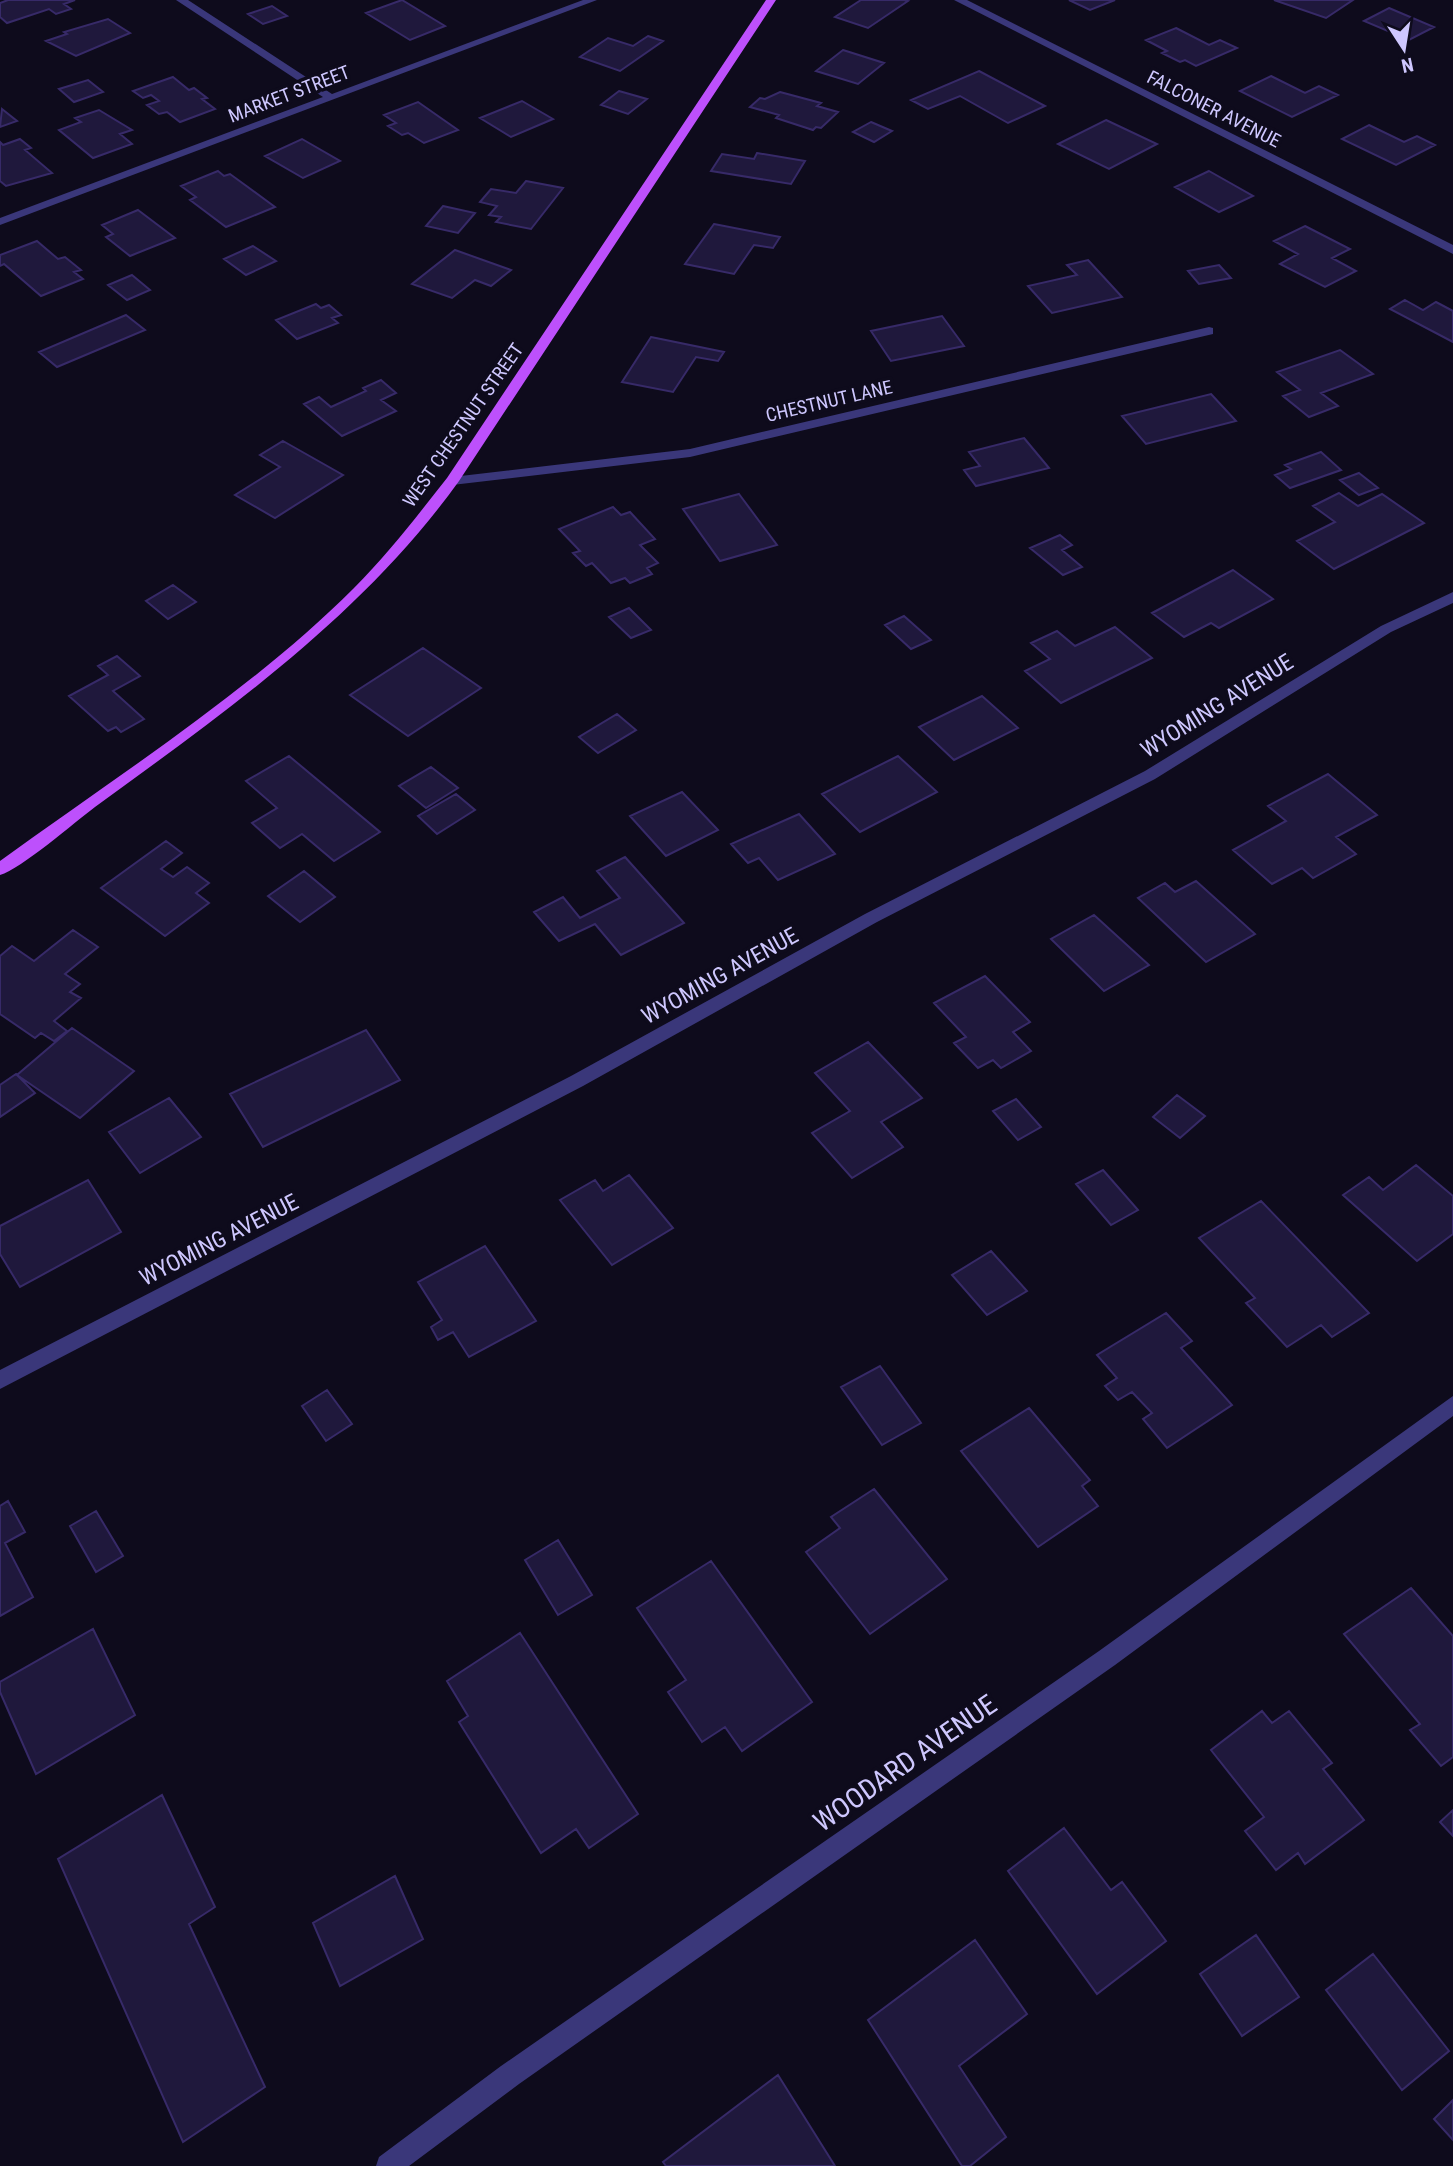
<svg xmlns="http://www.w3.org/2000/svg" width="1453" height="2166" viewBox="0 0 1453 2166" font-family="'Roboto Condensed',sans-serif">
<rect width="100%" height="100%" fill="#0e0b1c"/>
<path fill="#1f183c" stroke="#372a68" stroke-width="2" d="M8,0H75L64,4L71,9L56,14L49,9L7,23L0,17V3Z
M402,0L445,26L410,40L366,13Z
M861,0H904L908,1L868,28L835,17Z
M1069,0H1115L1090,10Z
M1274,0H1353L1326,18Z
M272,6L287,16L263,24L248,14Z
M1389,8L1434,27L1409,40L1364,21Z
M108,19L130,33L76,56L46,41L67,34L64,32Z
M1176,28L1209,45L1220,40L1237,48L1196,66L1185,60L1180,62L1162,53L1167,51L1146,40Z
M648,36L663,41L620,71L580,57L608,38L633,46Z
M843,50L884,63L858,84L816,71Z
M979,71L1045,106L1008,123L960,96L928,109L911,100Z
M1271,76L1305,93L1319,86L1338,95L1292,117L1240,91Z
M173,77L189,90L194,88L207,98L202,99L215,109L180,122L167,112L159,114L147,105L159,101L151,95L143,98L133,91Z
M88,80L103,92L74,102L59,89Z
M619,91L647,99L628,114L601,105Z
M780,92L821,103L817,106L838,112L821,128L816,127L813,130L776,118L779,115L750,107L760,98L765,99Z
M522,101L553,119L511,137L480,118Z
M418,102L458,130L424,143L408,133L402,135L388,126L396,123L384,115Z
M2,109L17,121L0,127Z
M99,110L132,130L120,134L132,144L93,158L59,130L81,122L75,118Z
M1106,120L1157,144L1109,169L1058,144Z
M871,122L892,131L874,142L853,132Z
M1369,125L1404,142L1417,136L1435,145L1396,165L1342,139Z
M20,139L31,148L25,150L52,173L6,186L0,181V142L3,145Z
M302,139L340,161L303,178L265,156Z
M757,153L805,161L791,184L711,171L722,154L754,159Z
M218,171L224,176L230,174L275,207L226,227L190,200L196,197L181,186Z
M1209,171L1253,196L1219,212L1175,187Z
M526,181L563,188L531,229L496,222L501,217L489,215L497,206L480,202L491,189L516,193Z
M443,206L475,213L458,233L426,226Z
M138,210L175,238L130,256L106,237L113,234L102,225Z
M714,224L780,237L773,248L754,245L734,274L685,264Z
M1305,226L1350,249L1332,258L1356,271L1325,287L1280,264L1298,254L1274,241Z
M37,241L58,259L65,257L81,270L74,272L83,279L41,296L4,264L0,266V255Z
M253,246L276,261L246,275L224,259Z
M455,250L511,270L491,286L475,280L452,298L412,284Z
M1088,260L1122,297L1052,313L1028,286L1077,275L1067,265Z
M1219,265L1231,278L1199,284L1188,271Z
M132,275L150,290L127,300L108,285Z
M1405,300L1423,310L1436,302L1453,311V342L1390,309Z
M316,304L321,308L329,305L341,315L332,318L338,323L297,339L276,320Z
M126,315L145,330L57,367L39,352Z
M942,316L964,346L891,361L871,331Z
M651,337L724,352L718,361L696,357L673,392L622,382Z
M1340,350L1373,374L1321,393L1338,406L1309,417L1283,396L1300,390L1277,372Z
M381,380L396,393L381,400L396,411L342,436L304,404L319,397L331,407L366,391L363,388Z
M1211,394L1236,421L1146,444L1122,416Z
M1024,438L1049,468L976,486L964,470L980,466L969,452Z
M283,441L343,475L275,518L235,495L280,467L260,455Z
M1321,452L1341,470L1290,488L1275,475L1291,469L1285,465Z
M1359,473L1378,488L1359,495L1340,480Z
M1339,493L1358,506L1382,494L1424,523L1334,569L1297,541L1335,522L1313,506Z
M739,494L777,545L720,561L683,509Z
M613,507L621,515L630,512L655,539L640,545L658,563L647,568L652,574L630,583L625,578L611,583L592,563L586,566L573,553L580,551L559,529Z
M1060,535L1072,545L1062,550L1082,567L1063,575L1030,548Z
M1233,570L1273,599L1219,628L1211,623L1184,637L1152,613Z
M173,585L196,602L168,619L146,601Z
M629,608L651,630L631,638L609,617Z
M904,616L931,640L911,649L885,625Z
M1115,627L1152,658L1061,703L1025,671L1050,659L1031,643L1057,631L1075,646Z
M423,648L481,688L408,736L350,695Z
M117,656L140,676L113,691L144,719L121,732L116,727L108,731L69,696L108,675L98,666Z
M982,696L1018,728L954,760L919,727Z
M617,714L636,730L598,753L579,737Z
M289,756L380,832L334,861L302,834L280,848L252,823L277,808L246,781Z
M898,756L937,792L860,832L822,794Z
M431,767L458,788L426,808L399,786Z
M1328,774L1377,815L1336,837L1356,854L1313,878L1302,868L1272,884L1233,850L1286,821L1268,806Z
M682,792L718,830L666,856L630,816Z
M456,794L475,810L437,834L418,816Z
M799,814L835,854L778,880L759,858L748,863L731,844Z
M166,841L182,853L161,869L173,877L187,867L209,883L196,893L209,903L165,936L101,888Z
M625,857L684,923L621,955L595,924L559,941L534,912L563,897L580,918L620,898L597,871Z
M304,871L335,897L300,922L268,896Z
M1196,881L1255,934L1206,962L1138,898L1165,883L1175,892Z
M1094,915L1149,965L1104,991L1051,939Z
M73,930L98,947L65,974L80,984L70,992L81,998L54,1021L67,1031L54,1041L41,1033L35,1038L0,1014V956L12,946L34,961Z
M985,976L1030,1022L1013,1032L1031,1051L1001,1068L993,1060L978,1068L954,1043L966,1037L934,1003Z
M72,1028L134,1071L80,1118L17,1075Z
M366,1030L400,1080L263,1147L230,1094Z
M868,1042L922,1098L881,1122L903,1147L852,1178L812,1133L850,1111L815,1073Z
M16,1074L35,1093L0,1117V1085Z
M1177,1095L1205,1116L1180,1138L1153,1117Z
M169,1098L201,1137L140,1173L109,1132Z
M1016,1099L1041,1127L1018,1140L993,1111Z
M1416,1165L1453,1196V1234L1417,1261L1343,1195L1369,1177L1383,1190Z
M1103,1170L1138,1210L1111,1225L1076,1184Z
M629,1175L673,1228L612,1265L560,1200L595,1180L603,1191Z
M88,1180L121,1232L20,1287L0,1254V1226Z
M1261,1201L1369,1313L1332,1337L1321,1325L1287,1347L1246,1303L1255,1298L1199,1238Z
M485,1246L536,1321L469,1357L453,1332L438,1340L431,1327L442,1320L418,1282Z
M991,1251L1027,1291L987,1315L952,1275Z
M1166,1313L1192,1341L1181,1348L1232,1405L1167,1448L1143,1419L1152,1413L1132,1392L1118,1400L1105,1386L1117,1378L1097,1355Z
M880,1366L921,1423L882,1445L841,1387Z
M327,1390L352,1424L326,1441L302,1406Z
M1029,1408L1090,1480L1082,1486L1098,1506L1038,1547L961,1451Z
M874,1489L947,1579L870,1634L806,1552L840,1528L831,1517Z
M8,1501L25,1532L5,1543L33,1597L0,1616V1506Z
M96,1511L123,1556L96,1572L70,1526Z
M558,1540L592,1595L558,1615L525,1560Z
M711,1561L812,1702L742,1751L725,1727L702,1742L668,1692L686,1680L637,1608Z
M1411,1588L1453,1636V1757L1441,1766L1410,1730L1420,1724L1344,1634Z
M93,1629L135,1715L36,1774L0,1692V1682Z
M520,1633L638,1814L589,1848L576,1829L541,1853L459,1722L468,1716L447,1681Z
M1262,1711L1272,1723L1289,1711L1332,1763L1323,1769L1364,1820L1305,1864L1298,1853L1276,1870L1245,1831L1264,1817L1211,1750Z
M162,1795L215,1907L189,1924L265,2087L183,2142L58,1859Z
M1453,1810V1836L1440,1822Z
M1064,1828L1111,1890L1122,1882L1166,1941L1097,1994L1008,1871Z
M395,1876L423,1939L340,1986L313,1923Z
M1256,1935L1299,1997L1242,2036L1200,1974Z
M975,1940L1027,2014L959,2066L1006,2137L970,2166H962L868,2020Z
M1373,1954L1449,2051L1402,2090L1326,1990Z
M778,2075L835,2166H666L663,2162Z
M1453,2100V2140L1434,2119Z"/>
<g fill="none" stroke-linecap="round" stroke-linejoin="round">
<path fill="#3a377a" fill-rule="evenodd" d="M176,0H188L332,94L583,0H597L0,225V218L323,97Z
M954,0H967L1453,245V254Z
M1209,327L1213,328V334L690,457L452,485L445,481L452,477L690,449Z
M1453,592V603L1391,632L1155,779L877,922L583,1086L0,1389V1370L571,1076L865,914L1145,771L1381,626Z
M1453,1396V1416L1115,1665L519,2084L409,2166H376L379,2157L501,2066L1099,1651Z"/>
<path fill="#bd50fc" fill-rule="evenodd" d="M766,0H776L459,481C362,616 228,710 95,807C75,822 21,869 0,875V861C117,776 252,690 354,588C388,554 417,516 447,478Z"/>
</g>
<g text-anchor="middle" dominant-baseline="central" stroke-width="7" stroke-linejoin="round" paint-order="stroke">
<g font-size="19" fill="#cec7fe" stroke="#0e0b1c">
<text transform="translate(289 94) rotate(-21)">MARKET STREET</text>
<text transform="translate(1214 109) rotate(27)">FALCONER AVENUE</text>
<text transform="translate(829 401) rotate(-13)">CHESTNUT LANE</text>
<text transform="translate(463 425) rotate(-55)">WEST CHESTNUT STREET</text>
</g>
<g font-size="23" fill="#cec7fe" stroke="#0e0b1c">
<text transform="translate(1217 706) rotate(-32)">WYOMING AVENUE</text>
<text transform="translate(720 976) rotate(-29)">WYOMING AVENUE</text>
<text transform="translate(219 1240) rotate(-27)">WYOMING AVENUE</text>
</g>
<g font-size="28" fill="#cec7fe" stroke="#0e0b1c">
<text transform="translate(905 1763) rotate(-35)">WOODARD AVENUE</text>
</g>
</g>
<g transform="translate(1404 49) rotate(168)" stroke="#0e0b1c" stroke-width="5" paint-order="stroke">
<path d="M0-5L12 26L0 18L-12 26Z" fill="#cec7fe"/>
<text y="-10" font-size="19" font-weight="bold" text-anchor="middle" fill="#cec7fe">N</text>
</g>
</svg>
